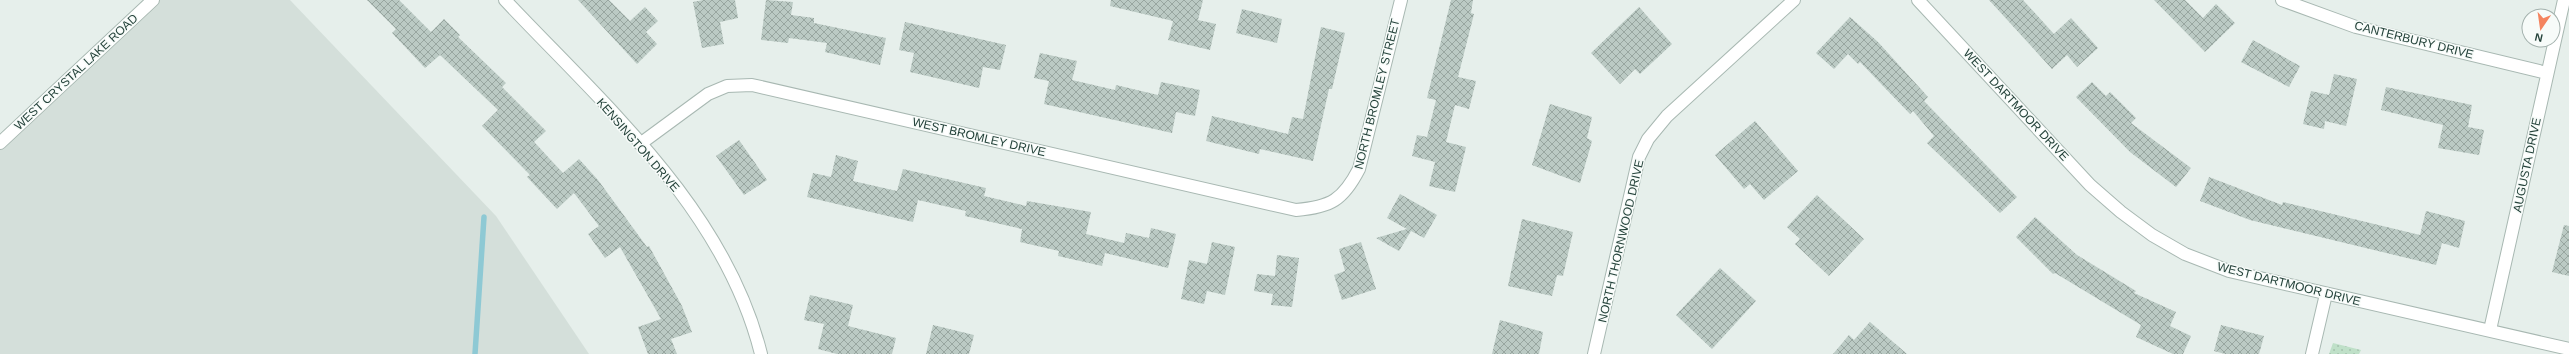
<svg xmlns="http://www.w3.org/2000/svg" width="2569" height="354" viewBox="0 0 2569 354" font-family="Arial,sans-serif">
<defs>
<pattern id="grass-dots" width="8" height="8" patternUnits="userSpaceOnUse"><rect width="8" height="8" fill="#bfe0c8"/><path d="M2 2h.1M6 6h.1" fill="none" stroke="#a4c1ad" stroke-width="1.8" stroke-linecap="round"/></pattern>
<pattern id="building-cross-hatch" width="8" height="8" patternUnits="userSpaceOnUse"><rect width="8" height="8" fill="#bbcac4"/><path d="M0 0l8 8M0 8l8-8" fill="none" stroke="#98a6a0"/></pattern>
</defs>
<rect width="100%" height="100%" fill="#e6efeb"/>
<path fill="#d4dfda" d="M153,0H290L496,216L589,354H0V143Z"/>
<path fill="url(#grass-dots)" d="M2333,343L2361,350L2359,354H2329Z"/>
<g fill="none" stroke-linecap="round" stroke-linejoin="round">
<path stroke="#8ec9d4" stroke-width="5.5" d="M475,354L484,217"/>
</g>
<path fill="url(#building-cross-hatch)" d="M367,0H399L431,32L444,19L460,35L458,37L506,83L502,87L546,131L534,142L563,173L579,159L598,180L647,247L649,246L682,306L692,332L671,339L677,354H648L638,327L661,319L620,247L605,258L588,234L599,226L574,193L557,209L527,177L530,175L482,126L498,110L440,55L425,68L392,33L396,29Z
M578,0H609L630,21L645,7L658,21L646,32L657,44L637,64Z
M703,0H735L738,18L720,22L724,44L702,48L693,2Z
M766,0L793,2L791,15L814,18V23L886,38L880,65L825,52L827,43L789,38L788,43L761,40Z
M1111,0H1203L1198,20L1216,24L1210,50L1168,40L1173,21L1110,6Z
M1451,0H1473L1471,13L1474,14L1458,77L1476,81L1469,109L1455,105L1446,142L1466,147L1455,192L1429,186L1435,162L1412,156L1417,135L1427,137L1436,100L1427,98Z
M1989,0H2023L2054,34L2071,18L2098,48L2077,67L2067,55L2052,69Z
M2154,0H2185L2203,18L2216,4L2235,23L2205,52Z
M1639,7L1672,44L1640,74L1635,69L1620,84L1591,53Z
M1242,9L1282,19L1277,43L1236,33Z
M1850,17L1878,42L1928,97L1924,101L2017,197L2000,213L1927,143L1934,136L1913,111L1910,114L1860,62L1858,64L1848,54L1834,69L1816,53Z
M905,22L1006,45L1000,70L983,67L979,88L910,72L914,53L899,50Z
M1321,27L1345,33L1332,89H1329L1313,161L1260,149L1259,154L1206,141L1212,116L1288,134L1292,117L1303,119Z
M2253,40L2300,66L2289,87L2241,62Z
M1040,53L1077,61L1072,80L1115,90L1116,85L1158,95L1161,82L1200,90L1195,116L1176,112L1172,133L1044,104L1049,81L1034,78Z
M2334,74L2357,79L2346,126L2325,121L2324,129L2303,124L2311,91L2329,95Z
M2092,82L2106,96L2110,92L2136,118L2131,123L2191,168L2176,187L2130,152L2076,97Z
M2386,87L2472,105L2468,127L2484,130L2479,155L2438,148L2443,125L2381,110Z
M1550,104L1592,117L1587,138L1592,141L1580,183L1532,165Z
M1755,121L1798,171L1764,200L1750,184L1744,189L1715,155Z
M739,140L767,180L744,195L716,156Z
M836,155L858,161L853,181L897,191L903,169L986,188L984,196L1026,206L1027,201L1091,212L1086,234L1124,243L1126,233L1149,238L1151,228L1176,234L1168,268L1105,253L1102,266L1058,256L1059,251L1020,242L1022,229L965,216L966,211L918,200L913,222L807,197L813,173L831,177Z
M2209,177L2282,205L2283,202L2420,235L2426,211L2465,221L2459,248L2442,243L2436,265L2250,220L2200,201Z
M1400,194L1437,215L1424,238L1411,231L1399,251L1376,238L1407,229L1387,218Z
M1817,195L1864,239L1829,276L1795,244L1800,239L1787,227Z
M2035,217L2077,255L2136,291L2134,293L2176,312L2170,326L2191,336L2183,354H2173L2136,337L2141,325L2055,273L2053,274L2016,237Z
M1522,219L1573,232L1563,276L1557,275L1552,296L1508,286Z
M2564,225L2569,226V276L2552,272Z
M1212,242L1235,247L1225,295L1207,291L1204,304L1181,299L1189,260L1207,264Z
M1361,242L1376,289L1342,300L1334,275L1345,271L1339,249Z
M1277,255L1299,258L1292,307L1271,305L1273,294L1254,291L1257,274L1275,276Z
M1720,268L1756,301L1712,349L1676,315Z
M810,295L853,305L848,326L896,338L892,354H837L818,349L824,324L804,320Z
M1500,320L1543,332L1539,354H1492Z
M1870,322L1907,354H1833L1849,335L1854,340Z
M933,325L974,335L969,354H926Z
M2221,325L2264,336L2259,354H2225L2214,351Z"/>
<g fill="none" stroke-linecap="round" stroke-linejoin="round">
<g stroke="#a8b8b2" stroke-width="14">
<path id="minor" d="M505,0C603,104 725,209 761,354
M1918,0L2090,185L2121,212L2152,235L2185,254L2229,271L2569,349
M2282,0L2356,27L2547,73
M640,144L708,94L727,86L752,85L1296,210C1331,207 1343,200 1359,169L1401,0
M2490,330L2564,0
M1594,354L1639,157L1648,139L1667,116L1794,0
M2312,354L2326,294"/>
</g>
<g stroke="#a8b8b2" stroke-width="14">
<path id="tertiary" d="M0,143L153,0"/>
</g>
<use href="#minor" stroke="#fff" stroke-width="12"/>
<use href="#tertiary" stroke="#fff" stroke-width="12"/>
</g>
<g text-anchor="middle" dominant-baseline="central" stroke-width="3" stroke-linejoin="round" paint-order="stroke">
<g font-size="12" fill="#24423a" stroke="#f7fbf9">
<text transform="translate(2414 40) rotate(14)">CANTERBURY DRIVE</text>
<text transform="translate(76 72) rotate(-43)">WEST CRYSTAL LAKE ROAD</text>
<text transform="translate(1377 94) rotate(-76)">NORTH BROMLEY STREET</text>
<text transform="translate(2016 105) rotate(47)">WEST DARTMOOR DRIVE</text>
<text transform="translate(979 137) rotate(13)">WEST BROMLEY DRIVE</text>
<text transform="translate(638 145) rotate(49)">KENSINGTON DRIVE</text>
<text transform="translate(2527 165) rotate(-78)">AUGUSTA DRIVE</text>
<text transform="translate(1621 241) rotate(-77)">NORTH THORNWOOD DRIVE</text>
<text transform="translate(2289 284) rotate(14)">WEST DARTMOOR DRIVE</text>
</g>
</g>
<g transform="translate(2541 28) rotate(193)"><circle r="19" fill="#f7fbf9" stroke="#a3b1ad"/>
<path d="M0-3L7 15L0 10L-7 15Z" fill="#f4845f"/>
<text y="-6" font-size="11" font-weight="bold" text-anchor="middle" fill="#24423a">N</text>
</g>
</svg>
